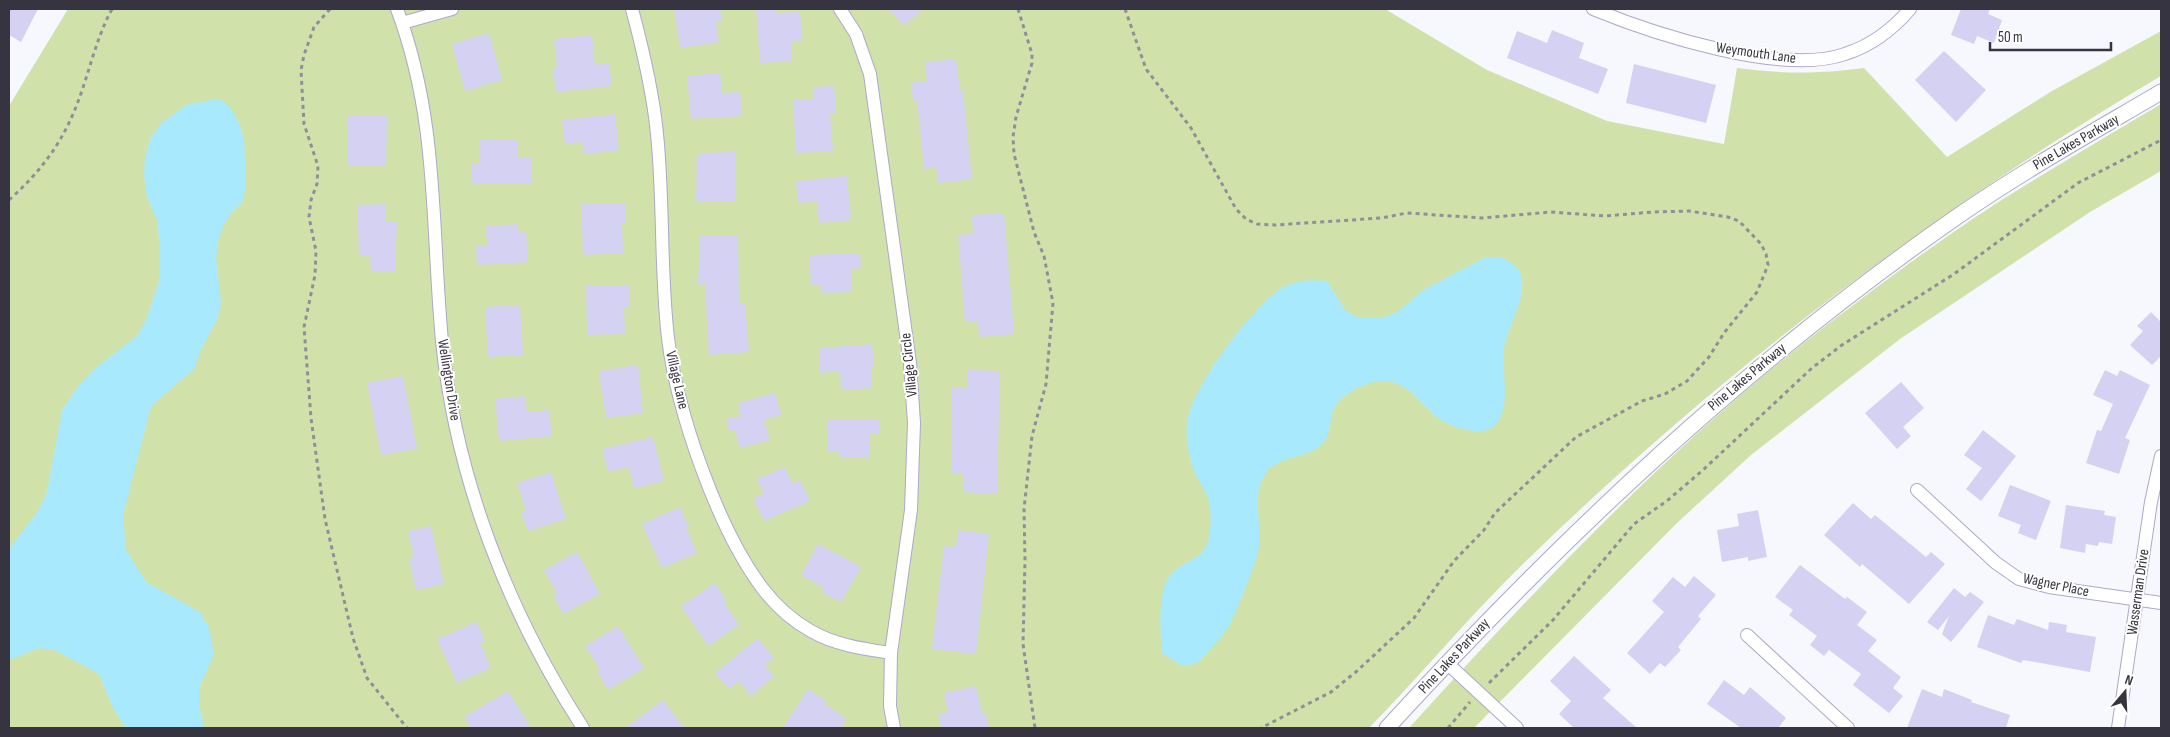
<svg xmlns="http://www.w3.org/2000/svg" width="2170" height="737" viewBox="0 0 2170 737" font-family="'Sofia Sans Condensed',sans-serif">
<rect width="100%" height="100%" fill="#f7f7fe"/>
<path fill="#d0e2aa" d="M68,9H1385L1487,70L1607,121L1724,144L1737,68C1784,74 1817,74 1864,68L1947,157L2052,91L2161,31V76C1930,213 1718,374 1525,562C1470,615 1422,674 1369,728H9V106Z
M2161,104V171L2090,212L1900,339L1751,455L1677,523L1474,728H1409C1539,585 1674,442 1828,324C1894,274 1962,223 2034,180C2076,154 2119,129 2161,104Z"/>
<path fill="#a8e9fe" d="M220,99L230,107L239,123L244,139L246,184L242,203L230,214L223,227L218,241L216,258L221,302L217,320L200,351L195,368L151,406L123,515L126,550L146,582L200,612L209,628L214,654L199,688V706L204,728H126L114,710L99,674L55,650L39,648L9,660V549L38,511L47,492L62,410L76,389L94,369L137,336L147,318L159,281L160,248L157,220L147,197L144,176L145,157L150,139L162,122L188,104Z
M1498,257C1545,269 1510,318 1504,347C1500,368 1517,426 1483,431C1467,433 1441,423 1431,412C1413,393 1396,373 1367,384C1358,387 1346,394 1339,401C1327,413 1334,435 1320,446C1302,460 1274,455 1263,478C1251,502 1264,528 1258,552C1255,566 1234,618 1227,629C1222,636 1203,659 1197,663C1193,665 1186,665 1182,666L1162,653C1160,631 1157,588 1172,573C1186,559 1204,561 1209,537C1211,524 1212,509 1207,496C1205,489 1200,483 1196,476C1190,462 1185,440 1187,424C1190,389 1251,309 1280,289C1294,280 1312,279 1327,281L1346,311L1357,317H1385L1399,311L1423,290L1484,258Z"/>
<path fill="#d4d1f3" d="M9,9H38L21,42L9,35Z
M674,9H720L722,21L716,22L719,42L680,48Z
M756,9H775V13L800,12L802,41L791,42L792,61L760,63Z
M889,9H923L904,26Z
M1961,9H1990L1988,14L2002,20L1994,43L1977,36L1974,44L1951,35Z
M1552,30L1584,43L1579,58L1608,69L1598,94L1507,58L1517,31L1547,43Z
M489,33L502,80L465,91L452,44Z
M592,35L595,65L609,63L612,86L556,92L553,67H557L554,39Z
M1944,51L1986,90L1956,122L1915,80Z
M956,59L960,91L963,90L972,179L938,183L936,167L924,169L917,100L913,101L911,83L927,81L925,62Z
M1634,64L1716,85L1706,123L1626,103Z
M720,73L722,93L740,92L742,116L691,119L687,76Z
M834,86L836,114H830L833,151L796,153L793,100L814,99V87Z
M615,114L619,150L584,154L582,142L565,144L562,120Z
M347,115H387L386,166H348Z
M480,139L518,140V158H531V184L472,183V164H480Z
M735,152L736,201L696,202L697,153Z
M847,176L851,220L819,223L817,201L798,203L796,181Z
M625,203L626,224H622L623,253L583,255L581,204Z
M385,204V222H397L395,271L371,272L370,255H359L357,205Z
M1004,213L1014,334L979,337L978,321L965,322L958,235L973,234L972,215Z
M518,224V232L526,231L528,262L477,265L476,246H487L486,226Z
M738,235L739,304L745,303L749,352L709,355L705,284L698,285L700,236Z
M860,253L861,268L851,269L852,292L821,293V286H811L809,255Z
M586,286H629V307H624L625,334L587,335Z
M520,305L523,355L488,357L485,307Z
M2151,312L2161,322V356L2152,365L2130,345L2143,331L2137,326Z
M872,344L874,367H871L872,388L841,390L840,371L820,373L819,348Z
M638,365L643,413L606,418L599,371Z
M967,370L1000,371L997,494L963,492L964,474H951L952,388H967Z
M2105,370L2117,376L2120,370L2150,385L2125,438L2130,440L2119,474L2086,463L2097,430L2101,431L2113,404L2093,395Z
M403,376L417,449L381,455L367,383Z
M1901,382L1924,408L1903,427L1911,436L1897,449L1865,413Z
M775,393L781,415L764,420L770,440L740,448L735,430L730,432L726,419L741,416L738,403Z
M525,396L527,412L549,410L552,436L499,441L495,399Z
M879,419V434H869V457H839V451L828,452V420Z
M1983,430L2016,456L1981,501L1966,489L1982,468L1964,455Z
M653,437L664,481L634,488L629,467L608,472L602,449Z
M785,467L792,483L800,480L810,501L764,521L753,498L764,494L757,479Z
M551,472L566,519L528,531L521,512L526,510L517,483Z
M2010,485L2051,501L2036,540L2018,533L2021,525L1998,516Z
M1853,503L1871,519L1875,515L1926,557L1931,552L1945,564L1909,604L1862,564L1860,567L1824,535Z
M2066,505L2105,511L2104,515L2116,517L2112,544L2099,542L2098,546L2086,544L2085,553L2060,548Z
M680,507L689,527L686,528L697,553L662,568L642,524Z
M1758,510L1767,557L1748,561V557L1722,562L1717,530L1739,526L1737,514Z
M431,526L444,584L416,590L409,559L414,558L408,531Z
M958,530L989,534L976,654L932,649L944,546L956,547Z
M818,544L861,567L841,602L822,592L824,588L801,575Z
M577,552L600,594L563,614L553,595L557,593L544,570Z
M1800,565L1845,599L1847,597L1867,612L1857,625L1877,640L1868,651L1901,677L1893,688L1903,696L1889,713L1853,685L1861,674L1829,650L1824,656L1810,645L1817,636L1789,615L1793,610L1775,597Z
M1694,576L1716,595L1698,616L1701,619L1678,647L1681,650L1665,667L1660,663L1650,674L1627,653L1664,612L1652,601L1673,577L1685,587Z
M715,583L727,601L724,603L739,625L708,646L681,606Z
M1954,588L1965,597L1970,592L1984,602L1951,642L1942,634L1949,616L1938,630L1927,622Z
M1988,615L2014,625L2017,619L2048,630L2049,622L2067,625L2066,632L2096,637L2090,672L2023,660L2021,663L1977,647Z
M477,622L485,641L480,643L491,668L457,683L437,639Z
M618,626L644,668L608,690L597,671L600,669L585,646Z
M758,638L774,658L765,665L774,676L751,696L739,681L729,689L715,673Z
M1574,656L1611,690L1603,698L1637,728H1574L1559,714L1571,701L1550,681Z
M1724,680L1744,695L1750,687L1786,718L1778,728H1741L1707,704Z
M976,686L982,714L986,713L989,728H941L938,714L948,712L944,693Z
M808,689L826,701L824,704L847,719L841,728H783Z
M1922,689L1942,697L1944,689L1972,700L1971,702L2010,715L2006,728H1907Z
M508,691L531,728H471L464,717Z
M663,700L684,728H625Z"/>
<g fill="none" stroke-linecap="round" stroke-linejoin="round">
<g stroke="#aca9c9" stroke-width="14">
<path id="minor" d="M397,9C439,121 431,225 442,341C456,479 508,612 583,728
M632,9C643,50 653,92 657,134C664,202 660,270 668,338C677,412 718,530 763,589C776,606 793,621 811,631C835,645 864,649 891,653
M840,9L856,34L870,74L910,363L914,423L911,510L891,653L890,706L894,728
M1593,9C1654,34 1782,76 1845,54C1870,46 1893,29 1910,9
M402,23L452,9
M1917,490L1996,563L2019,579L2049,587L2161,603
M1747,635L1848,728
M1447,663L1517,728
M2118,728L2151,502L2161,456"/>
</g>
<g stroke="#aca9c9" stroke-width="17">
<path id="tertiary" d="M1387,728C1562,537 1745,364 1958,216C2023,171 2093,132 2161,92"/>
</g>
<path stroke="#908f99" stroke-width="3" stroke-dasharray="4 4" stroke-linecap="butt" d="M330,9L314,27L304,55L301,70L304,124L318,166L317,184L311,200L309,217L316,251L315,275L304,327L311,418L325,519L353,638L367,678L407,728
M1018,9L1032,54V63L1016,117L1013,137L1014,154L1034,232L1044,256L1053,303L1046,384L1032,436L1024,509L1025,560L1023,644L1035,728
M1125,9L1146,69L1191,128L1236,209L1246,219L1257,224L1275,225L1381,218L1407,213L1482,218L1551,212L1605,216L1653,212L1689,211L1728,217L1739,221L1761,244L1766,254L1768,265L1757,292L1724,333L1709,357L1687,381L1665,394L1642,401L1576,437L1495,513L1484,530L1454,561L1414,618L1357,671L1331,692L1261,728
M9,200C37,175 58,149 73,114C88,80 94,42 112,9
M1489,683L1553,620L1634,524L1668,500L1703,470L1812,368L1842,345L1954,274L2078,183L2161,140
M1448,728L1470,702"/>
<use href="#minor" stroke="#fff" stroke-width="12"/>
<use href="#tertiary" stroke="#fff" stroke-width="15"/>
</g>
<g text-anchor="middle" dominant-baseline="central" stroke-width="4" stroke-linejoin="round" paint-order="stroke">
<g font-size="15" fill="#363441" stroke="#fff">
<text transform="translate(1756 53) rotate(8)">Weymouth Lane</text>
<text transform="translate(2076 142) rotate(-30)">Pine Lakes Parkway</text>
<text transform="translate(909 365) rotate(-96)">Village Circle</text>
<text transform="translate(1747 377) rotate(-40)">Pine Lakes Parkway</text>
<text transform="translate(449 380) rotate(81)">Wellington Drive</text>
<text transform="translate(677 380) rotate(77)">Village Lane</text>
<text transform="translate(2056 585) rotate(12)">Wagner Place</text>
<text transform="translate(2138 592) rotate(-82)">Wasserman Drive</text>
<text transform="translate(1454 656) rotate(-47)">Pine Lakes Parkway</text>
</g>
</g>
<rect width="2170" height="737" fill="none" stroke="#363441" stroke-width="20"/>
<g transform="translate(2125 692) rotate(19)" stroke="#ffffff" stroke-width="4" paint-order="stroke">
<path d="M0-4L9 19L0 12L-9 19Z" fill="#363441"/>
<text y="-8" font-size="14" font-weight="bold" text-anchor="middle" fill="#363441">N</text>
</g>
<path d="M1990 42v8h121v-8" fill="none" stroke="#363441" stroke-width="2.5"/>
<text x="1998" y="42" font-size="15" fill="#363441" stroke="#ffffff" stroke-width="4" paint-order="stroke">50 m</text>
</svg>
